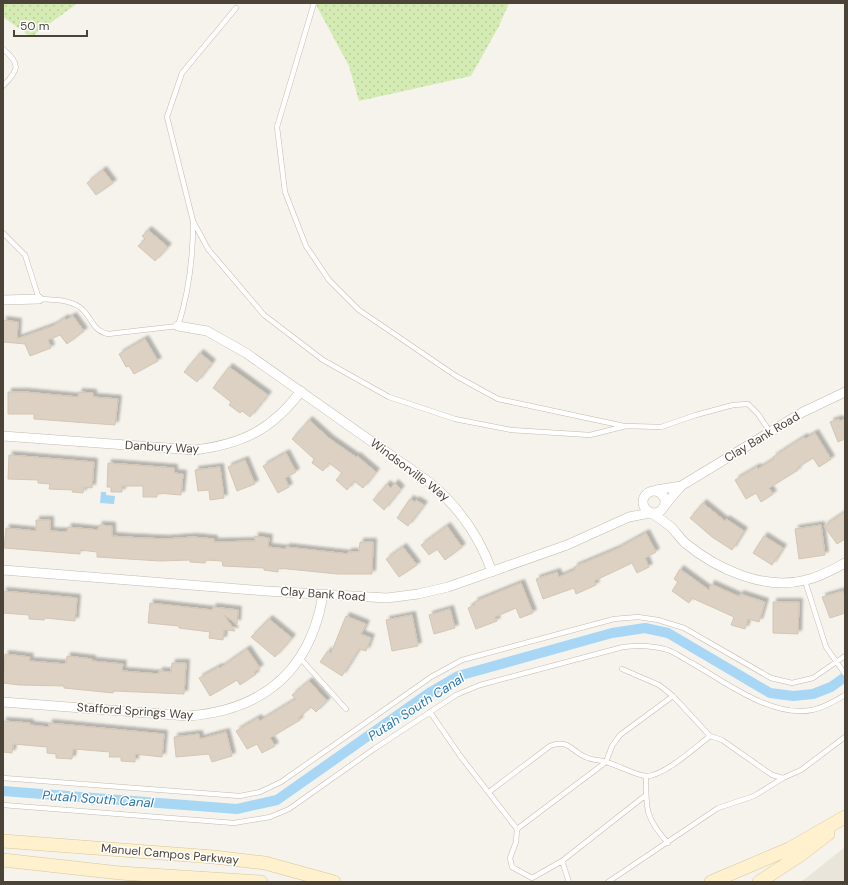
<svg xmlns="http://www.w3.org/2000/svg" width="848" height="885" viewBox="0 0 848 885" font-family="'DM Sans',sans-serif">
<defs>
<pattern id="grass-dots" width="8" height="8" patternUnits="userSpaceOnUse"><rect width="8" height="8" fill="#d4ebb4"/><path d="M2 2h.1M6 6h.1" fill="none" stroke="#b8cb9c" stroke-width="1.8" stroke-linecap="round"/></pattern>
<filter id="shadow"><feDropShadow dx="3.5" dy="-3.5" stdDeviation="1" flood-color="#0004"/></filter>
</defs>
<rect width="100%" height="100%" fill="#f6f3ec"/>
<path fill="#eae5da" d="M845,847V882H800L805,879Z"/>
<path fill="url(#grass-dots)" d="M3,3H78L31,37L3,17Z
M315,3H509L499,26L471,76L359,101L349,66Z"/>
<path fill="#a7d7f4" d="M101,492H106V495L115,496L114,504L100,503Z"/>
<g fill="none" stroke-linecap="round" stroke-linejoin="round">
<path stroke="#a7d7f4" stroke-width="10" d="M3,791L237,809L277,800L429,693L458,676L612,633L645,628L668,633L770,693L793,696L813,694L831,687L845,677"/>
</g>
<path fill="#dcd1c3" stroke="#d4c6b3" filter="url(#shadow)" d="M103,170L113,183L96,195L87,183Z
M148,230L168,247L155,261L138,246L145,239L142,236Z
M73,316L84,331L67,344L60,335L48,340L51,348L30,356L25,344L3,342V320L18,322L17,339L53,326L65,318L66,320Z
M145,339L158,361L134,374L129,366L126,367L119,354Z
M200,353L212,363L197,382L184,372Z
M229,367L268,395L250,417L242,411L240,413L229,405L231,402L213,388Z
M8,392H25L78,397L79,392L93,393V397L118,399L115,425L34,419V414H8Z
M839,419V421L845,419V439L838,442L830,422Z
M309,420L330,439L356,457L357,456L376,472L363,488L354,481L347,490L336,480L342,473L329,463L323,471L312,463L314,459L292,439Z
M815,433L831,459L819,467L813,458L797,468L798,470L769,488L773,494L761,502L756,493L746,499L735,480L757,467L758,469L774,459L773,457L804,437L805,439Z
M286,453L296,472L285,478L289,487L278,493L263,466Z
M9,455L94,462L92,488L84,487L83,493L72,492L73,490L49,489L50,484L38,483V480L8,479Z
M245,460L255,484L237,491L228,467Z
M108,463L174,468V473L183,474L181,495L157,493V497H143V486H122V492H111V487H107Z
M220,467L224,498L210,500L209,490L198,491L195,470Z
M395,483L401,489L384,510L373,500L387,484L391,488Z
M410,499L415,502L416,500L424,505L408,526L397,518Z
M703,503L725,521L726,519L744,531L732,550L712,537L690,518Z
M845,512V539L837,544L824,526Z
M36,520H50V531L67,532L68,527L98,530L99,525L112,526V536L124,537L165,539L193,537L214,539V542L255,541V536L269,538L268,547L286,549V547L348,554V552H359L360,542H373L372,574H337L278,568V572L264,570V568L223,566L222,561L206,560L205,563L190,562V560L160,561L97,557V552L80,550V554L4,548L6,528L36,531Z
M821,525L825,555L799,559L795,529Z
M447,526L462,547L445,560L437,549L429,555L421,545Z
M646,533L656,552L645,558L649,567L637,573L632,563L594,581L596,585L576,594L574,588L543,599L536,579L557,572L559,577L575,570L574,567L617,549Z
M764,536L783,548L772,565L753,553Z
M403,547L417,565L399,577L386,559Z
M680,569L709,590L711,584L740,597V594L765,602L759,622L748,619L745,629L731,625L734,617L692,598L689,603L672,591L678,582L674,579Z
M521,583L533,613L520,618L516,608L495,617L497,621L476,629L468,608L475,605L474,602Z
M3,591L77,598L75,621L45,618L44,620L29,619V615L3,613Z
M843,591L845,597V613L830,618L822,597Z
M773,602H799L798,634L773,633Z
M150,603L212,610L213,607L238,610L237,624L224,615L235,631L224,630L223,640L209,638L210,632L179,628V626L148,623Z
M450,609L455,628L434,634L429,615Z
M412,615L418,646L392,651L386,620Z
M346,616L366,624L361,634L371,638L366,651L359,649L342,676L320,662L328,651L331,653Z
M269,619L292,638L275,657L251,637Z
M247,649L260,668L254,672L256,674L240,685L237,680L210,696L199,678L219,667L220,668Z
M5,654L30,657L29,661L66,664L67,656L92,659V661L123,664L122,671L159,674V671L171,672L172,663H186L184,694L114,691L113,693L64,688V686L19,685L3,683Z
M309,681L327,701L316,712L311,707L298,718L300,720L270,738L275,746L262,753L257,744L247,749L236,731L258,718L260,721L296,699L292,695Z
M3,721L30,723V725L49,727V723L164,734L162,757L135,754V762L121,761V757H109L110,752L73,749L72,759L56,758V754L47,753V747L13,744L12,753L3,752Z
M226,732L232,756L212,762L209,754L176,757L174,737L199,734L200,739Z"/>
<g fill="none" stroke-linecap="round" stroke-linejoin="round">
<g stroke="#c3baad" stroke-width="5.5">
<path id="service" d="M314,3L277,127L285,192L306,246L329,280L359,310L456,376L498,399L624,426
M236,8L182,73L167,117L193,221L208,249L264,315L323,360L389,397L455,419L511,430L590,435L626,426L661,427L696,415L733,405L748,404L758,414L770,432
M3,49C21,64 19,70 3,86
M3,233L25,255L39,299C53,300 74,299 84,311C93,321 94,331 108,334L178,326C189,292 193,259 193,223
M805,581L826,647L845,674
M300,658L346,709
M622,669L659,685L673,696L710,736L722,740L772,775L783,778L801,770L845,737
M430,712L461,757L517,829L516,842L510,858L512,867L532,878L562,861L646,795
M646,776C646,808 645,818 668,843
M3,778L240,796L260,792L281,782L431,677L462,660L614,619L638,617L658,620L684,628L771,678L792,683L813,678L845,656
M489,792L550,746C570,738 572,753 588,758C593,760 600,760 606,762C618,765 634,775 646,776C663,777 697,746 710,736
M3,805L234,823L270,817L289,809L374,749L456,695L480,685L623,647C639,645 652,645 668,650C676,653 684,659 692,663C725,682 772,718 812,710C824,708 835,701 845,695
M517,829L606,762L612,746L620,735L673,696
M562,861L569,882
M608,882L718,808L754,796L783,778"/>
</g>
<g stroke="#c3baad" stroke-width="10">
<path id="minor" d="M3,300L39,299
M178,326L207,331L246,353L429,482C459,507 479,535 492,572
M3,436L195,450C242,444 272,430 301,391
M656,490L681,486
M643 502a11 11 0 1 1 22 0a11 11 0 1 1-22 0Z
M665,505L681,486L803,412L845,392
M651,513C658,517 665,522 671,527C676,532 680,538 685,543C717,569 764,591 806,580C820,577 832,570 845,563
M3,570L266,591L387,598L418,594L448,587L567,545L629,517L650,513
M3,702L188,716C264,710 310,671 323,595"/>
</g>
<g stroke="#d8c69a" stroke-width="14">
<path id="secondary" d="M3,841L214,857L265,863L334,882
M3,860L120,873L261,882
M711,882L789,849L845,817
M759,882L799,856L828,834"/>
</g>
<use href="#service" stroke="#fff" stroke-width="4.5"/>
<use href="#minor" stroke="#fff" stroke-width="9"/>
<use href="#secondary" stroke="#fff1cd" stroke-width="13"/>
</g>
<g text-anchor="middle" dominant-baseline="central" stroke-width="3" stroke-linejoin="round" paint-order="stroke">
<g font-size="12" fill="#4b4338" stroke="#fff">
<text transform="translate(762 437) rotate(-31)">Clay Bank Road</text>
<text transform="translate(162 447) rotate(3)">Danbury Way</text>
<text transform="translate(410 470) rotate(37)">Windsorville Way</text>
<text transform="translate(323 594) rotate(4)">Clay Bank Road</text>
<text transform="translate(135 711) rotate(4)">Stafford Springs Way</text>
<text transform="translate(170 854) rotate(5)">Manuel Campos Parkway</text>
</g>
<g font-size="13" font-style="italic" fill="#2878ad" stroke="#fff">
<text transform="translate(416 707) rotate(-33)">Putah South Canal</text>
<text transform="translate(98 799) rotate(4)">Putah South Canal</text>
</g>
</g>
<rect width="848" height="885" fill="none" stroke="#4b4338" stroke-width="8"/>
<path d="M14 30v6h73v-6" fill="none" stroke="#4b4338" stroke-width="2"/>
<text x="20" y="30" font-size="12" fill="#4b4338" stroke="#ffffff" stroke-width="3" paint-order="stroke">50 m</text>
</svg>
